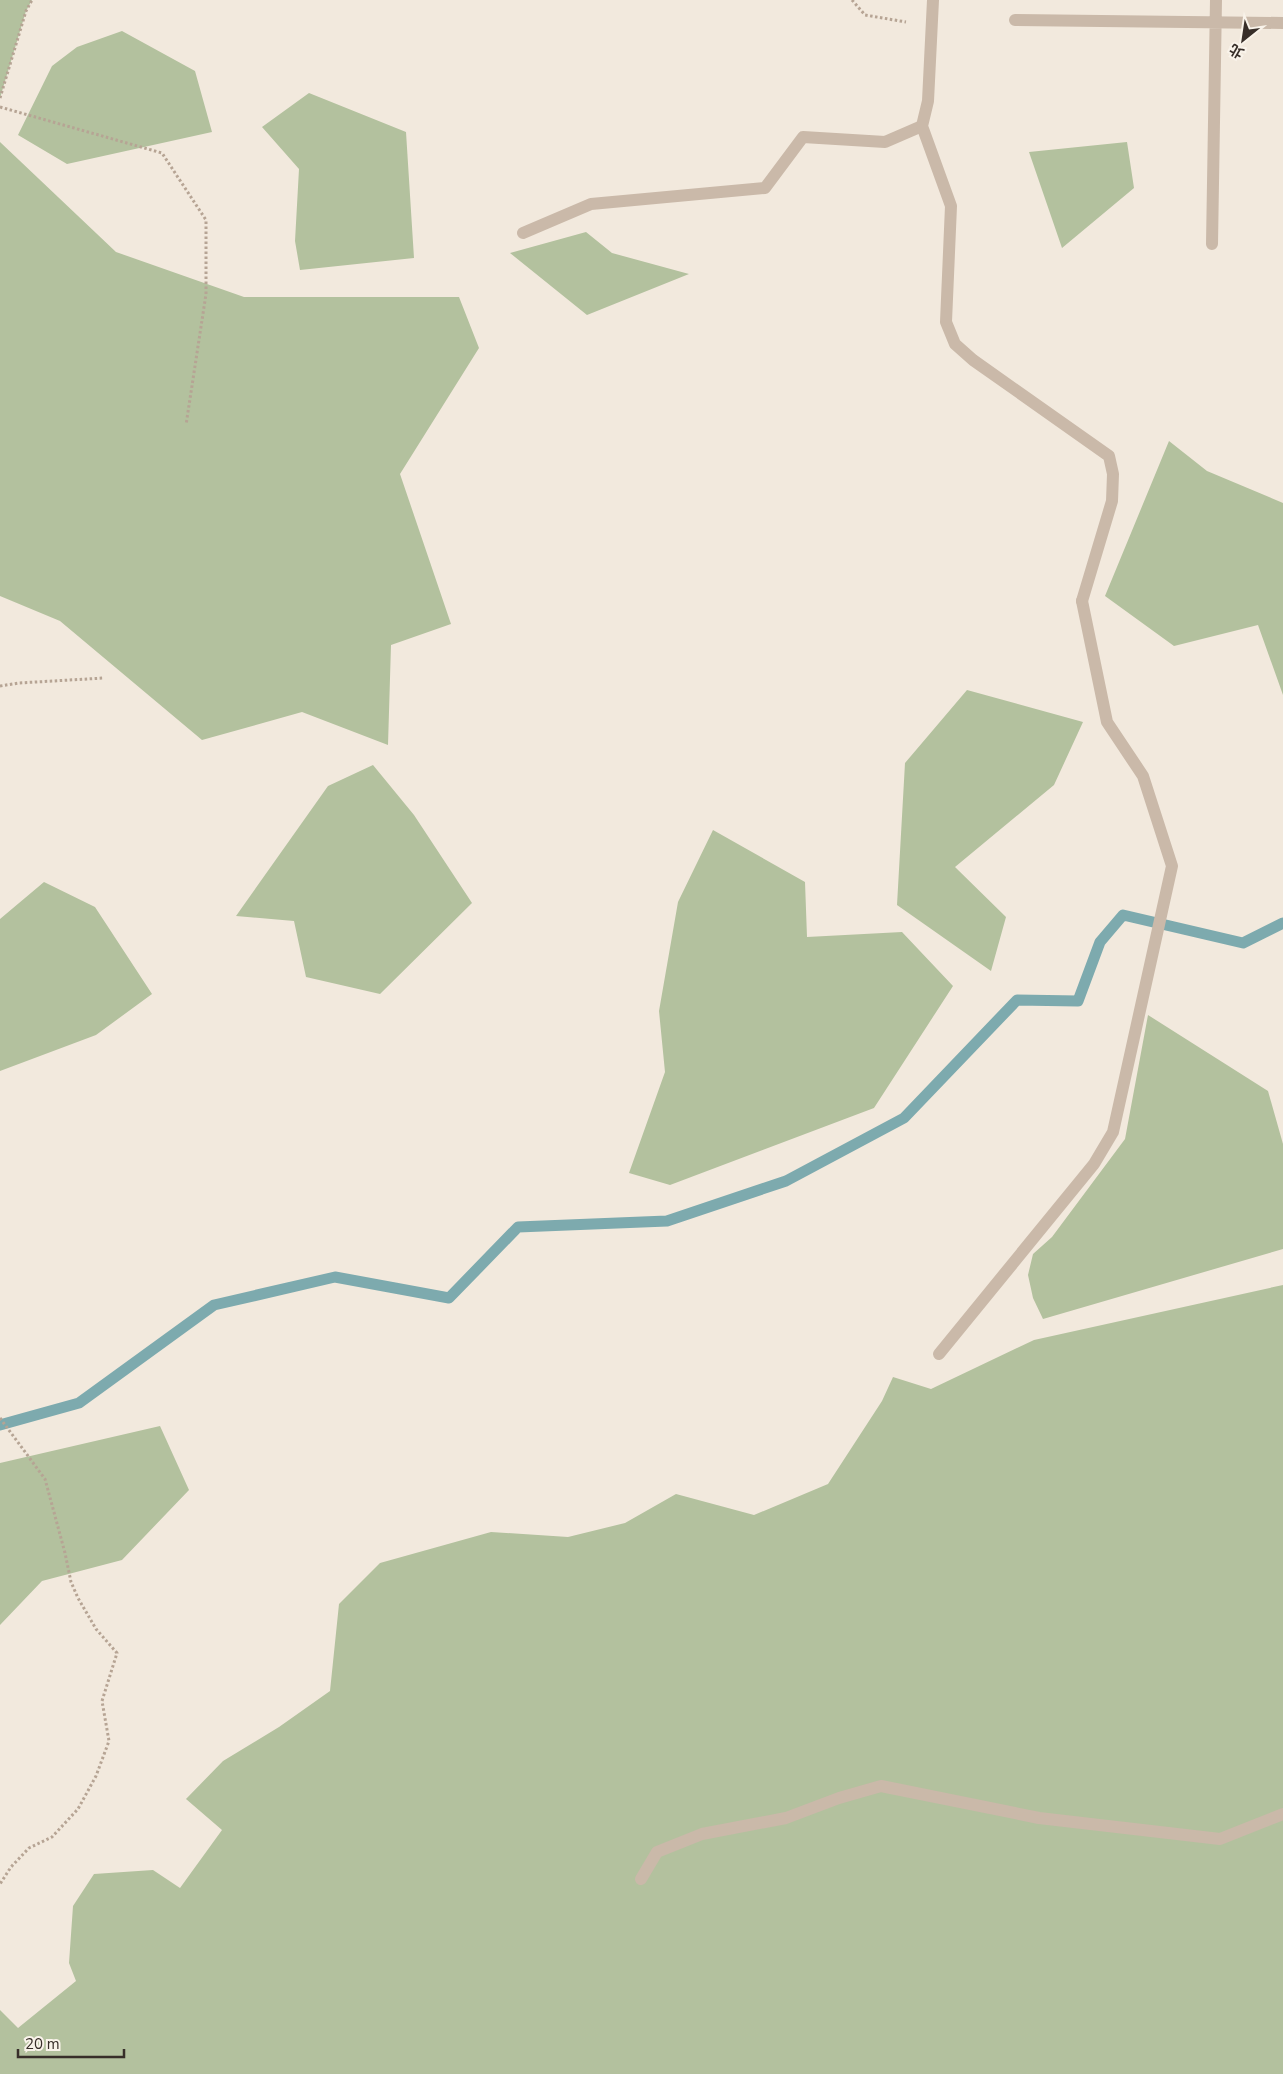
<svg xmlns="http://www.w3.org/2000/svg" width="1283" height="2074" viewBox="0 0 1283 2074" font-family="'Nunito Sans','Noto Sans TC',sans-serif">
<rect width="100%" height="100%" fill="#f2e9dd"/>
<path fill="#b3c19e" d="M0,0H32L26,11L0,98Z
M122,31L195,71L212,132L67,164L18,135L52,66L77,47Z
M309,93L406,132L414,258L300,270L295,241L299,169L262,127Z
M0,142L116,252L244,297H459L479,348L400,474L451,624L391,645L388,745L302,712L202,740L60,621L0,596Z
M1127,142L1134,188L1062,248L1029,152Z
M586,232L612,253L689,274L587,315L510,253Z
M1169,441L1207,471L1283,503V695L1258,625L1174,646L1105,596Z
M967,690L1083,722L1054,785L955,867L1006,917L991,971L897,905L905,763Z
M373,765L414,815L472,903L380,994L306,977L294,921L236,916L328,786Z
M713,830L805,882L807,937L902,932L953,986L874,1108L670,1185L629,1173L665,1072L659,1011L678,902Z
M44,882L95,907L152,994L96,1035L0,1071V919Z
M1148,1015L1268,1091L1283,1144V1249L1043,1319L1033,1298L1028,1275L1033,1254L1052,1237L1125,1139Z
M1283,1285V2074H0V2010L18,2028L76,1981L69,1963L73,1906L94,1874L153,1870L180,1888L222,1830L186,1799L223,1761L279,1727L330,1691L339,1604L380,1563L491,1532L568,1537L625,1523L676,1494L754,1515L828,1484L882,1401L893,1377L931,1389L1034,1340Z
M160,1426L189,1490L122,1560L42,1581L0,1625V1463Z"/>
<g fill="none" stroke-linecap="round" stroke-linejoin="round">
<path stroke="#7daaae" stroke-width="11" d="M0,1425L79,1403L214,1305L335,1277L449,1298L518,1227L667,1221L786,1181L904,1118L1017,1000L1078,1001L1100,942L1123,915L1243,943L1283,923"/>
<path stroke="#b6a494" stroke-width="3" stroke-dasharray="2.5 2.5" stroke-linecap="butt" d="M852,0L865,15L906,22
M0,98L26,11L32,0
M0,107L162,153L206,220V294L186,425
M0,686L19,683L104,678
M0,1418L45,1479L65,1553L71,1582L78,1598L96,1629L117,1653L102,1701L109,1741L96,1776L78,1809L52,1837L29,1848L11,1867L0,1884"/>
<path stroke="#cab9a9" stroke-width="12" d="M1015,20L1283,23
M523,233L591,204L765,188L803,137L885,142L922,126
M1212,244L1216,0
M939,1354L1094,1164L1113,1132L1172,866L1143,776L1107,722L1082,601
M641,1879L657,1852L702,1834L786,1818L839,1798L881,1786L1039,1818L1220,1839L1283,1814"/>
<path stroke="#cab9a9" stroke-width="12" d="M933,0L928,101L922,126L951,206L946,322L955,344L973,360L1109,456L1113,474L1112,501L1082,601"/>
</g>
<g transform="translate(1243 40) rotate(210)" stroke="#f9f3ea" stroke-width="4" paint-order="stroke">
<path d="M0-4L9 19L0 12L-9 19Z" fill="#372e29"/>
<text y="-8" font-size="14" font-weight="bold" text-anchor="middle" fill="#372e29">北</text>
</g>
<path d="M18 2049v8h106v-8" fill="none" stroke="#372e29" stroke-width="2.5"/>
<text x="25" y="2049" font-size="15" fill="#372e29" stroke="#f9f3ea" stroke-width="4" paint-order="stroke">20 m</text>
</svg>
